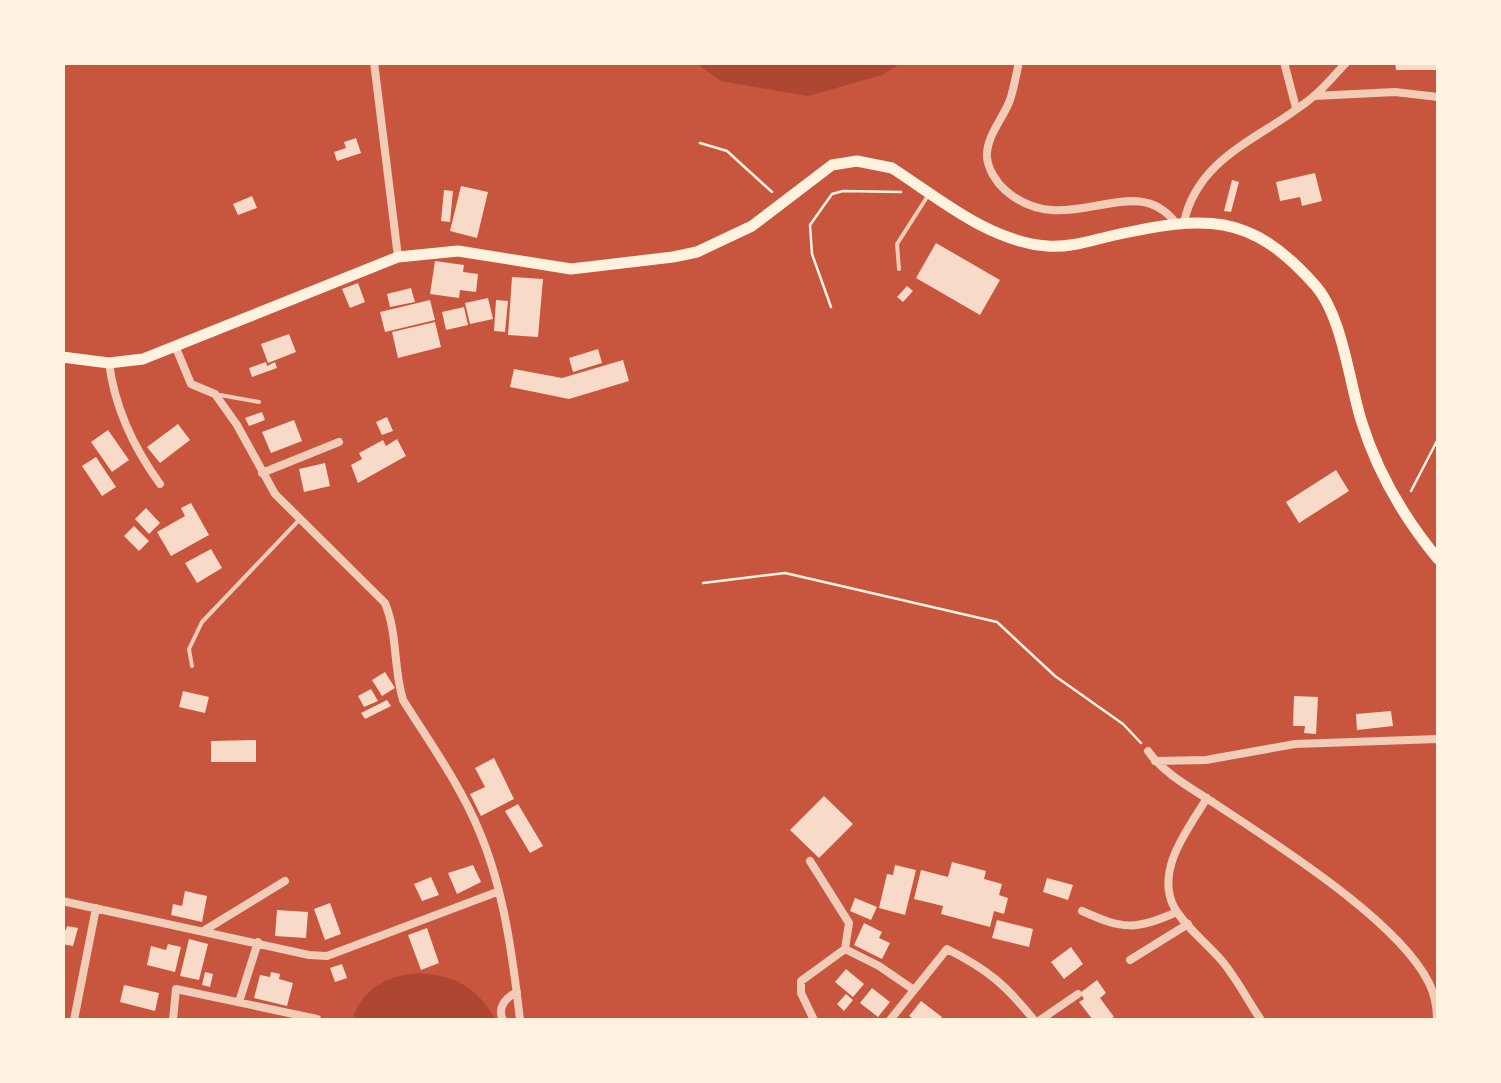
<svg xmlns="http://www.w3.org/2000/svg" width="1501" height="1083" viewBox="0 0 1501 1083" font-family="Poppins,sans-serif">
<rect width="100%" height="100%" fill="#c8553d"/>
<path fill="#ae4732" d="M696,63H901L882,75L808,96L721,81Z
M419,973C456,976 476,986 496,1020H352C363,988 385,976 419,973Z"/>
<path fill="#f7dbc8" d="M1395,62H1438V70H1396Z
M356,138L361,153L337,161L334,152L346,148L344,142Z
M1315,173L1322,201L1302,206L1300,197L1280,201L1276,182Z
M1232,180L1239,182L1231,212L1224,211Z
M461,186L488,192L477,238L450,231Z
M444,190L453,191L450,222L441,221Z
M252,196L257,208L238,215L233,204Z
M936,243L1000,280L980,315L916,278Z
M435,261L464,265L463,272L478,274L476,292L460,290L459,298L430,294Z
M512,277L543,279L538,337L508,335Z
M358,283L365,302L350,308L342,289Z
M907,286L913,291L903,302L897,297Z
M411,288L415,302L390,307L387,294Z
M488,298L493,319L470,324L465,303Z
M430,300L435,320L385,332L380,312Z
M496,300L508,301L505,332L494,331Z
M464,307L468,325L446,330L442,312Z
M435,322L441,347L398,358L392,332Z
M289,334L296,352L268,363L261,344Z
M598,349L602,363L573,372L569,358Z
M623,360L629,381L569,399L510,387L514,369L562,378Z
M266,362L267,366L275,362L277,368L252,377L249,368Z
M262,412L265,420L249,426L245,418Z
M387,417L393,431L382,435L376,422Z
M294,420L302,441L271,453L262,432Z
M178,424L190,440L160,463L147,447Z
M108,430L129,460L112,472L91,442Z
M397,439L406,456L358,483L351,465L362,459L359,453L383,440L386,446Z
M96,457L116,487L102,496L82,466Z
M325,463L330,486L304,492L299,469Z
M1336,470L1349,491L1299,523L1286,502Z
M191,503L209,535L171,556L157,532L185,516L181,508Z
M146,508L160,523L149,534L135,519Z
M134,526L149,541L139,551L124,536Z
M211,549L222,568L197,583L185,563Z
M385,672L395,688L382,696L372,680Z
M371,689L378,701L364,707L358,696Z
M183,691L209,697L205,713L179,707Z
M1294,696L1318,697L1316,734L1304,733L1305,726H1293Z
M387,700L391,706L365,719L361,713Z
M1391,711L1393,726L1357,730L1356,714Z
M256,740V762H211V741Z
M494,758L514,799L481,816L470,794L485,787L475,768Z
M824,796L853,824L819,858L790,830Z
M518,804L543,846L530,853L505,811Z
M952,862L986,871L984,879L1002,884L999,895L1008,898L1004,914L994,911L990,927L941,914L943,906L914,899L921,870L948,877Z
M473,865L481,882L457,894L448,873Z
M895,865L916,870L905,915L879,908L887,874L893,875Z
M431,877L439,895L422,901L414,884Z
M1047,878L1073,885L1068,900L1043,892Z
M185,891L207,896L202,922L171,915L173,904L182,906Z
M855,898L877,907L871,920L850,911Z
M330,903L341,934L325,940L314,909Z
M277,910L308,912L306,938L275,936Z
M997,920L1033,929L1029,947L992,938Z
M864,923L882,932L879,938L890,943L882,959L854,945Z
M67,926L78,928L73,946L62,944V929L66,930Z
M427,928L439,963L421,970L408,935Z
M189,939L208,944L199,980L180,976Z
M168,944L181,947L175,972L147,965L151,946L166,950Z
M1071,947L1083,964L1064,979L1051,962Z
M342,964L347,978L335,982L330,968Z
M846,969L864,984L853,997L835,982Z
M205,972L213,974L210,987L202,985Z
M271,972L280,974L279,979L293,983L287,1006L254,998L260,975L270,977Z
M1097,980L1106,993L1100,998L1114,1017L1109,1020H1093L1079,1002L1084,999L1080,993Z
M124,985L159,993L155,1011L120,1002Z
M872,988L890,1002L878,1017L860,1003Z
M846,994L853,1000L844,1011L837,1004Z
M921,1001L942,1017L939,1020H916L909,1016Z"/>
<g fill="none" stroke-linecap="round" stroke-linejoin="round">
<path stroke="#fff3e0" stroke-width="2.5" d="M700,143L727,151L772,192
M831,307L812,254L810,225L832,194L843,191L901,192
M1411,491L1438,439
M703,583L785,573L997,622L1055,676L1123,724L1141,743"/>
<path stroke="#f1ccb7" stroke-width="4" d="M899,269L897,244L929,194
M220,395L259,402
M192,666L189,649L202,622L300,519"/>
<path stroke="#f1ccb7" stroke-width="8" d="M374,62L398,257
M1019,62C1016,75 1014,88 1010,100C1003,119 986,136 987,157C988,169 996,182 1005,190C1065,244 1133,167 1175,222
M1284,62L1296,108
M1314,96L1395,92L1438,97
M1184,222C1199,154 1266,137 1314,96C1326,86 1336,73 1347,62
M176,348L191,384L215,394L237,425L275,494L385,603C398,635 393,667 403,700C430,743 461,786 480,833C504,890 513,959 520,1020
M109,363C115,409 133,447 160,484
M262,473L339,442
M1148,751C1163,773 1191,788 1214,803C1274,843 1398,920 1429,983C1435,995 1437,1008 1437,1020
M1155,761L1206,760L1295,744L1438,739
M1207,798C1188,829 1155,870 1174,907C1185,927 1207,943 1222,961C1237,979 1248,1001 1261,1020
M810,861L849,923L845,949
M62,901L309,955L327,956L497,892
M1082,911C1124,930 1135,930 1177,912
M205,930L285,881
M1130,960L1188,924
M239,1002L258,942
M74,1020L96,908
M173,1020L176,989L317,1019
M503,1020C497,1008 505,998 517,992
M814,1020L801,993V981L845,949L879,966L914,990
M890,1020L947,949C987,969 1006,985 1034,1020
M1040,1020L1078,994"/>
<path stroke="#fff3e0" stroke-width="11" d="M62,357L109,363L143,359L398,257L458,251L571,269L673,257L697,252L752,226L832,165L857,161L892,168C940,199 988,241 1047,246C1070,248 1093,240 1115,235C1204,216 1249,211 1314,284C1342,314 1349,381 1361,420C1377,472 1404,518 1438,559"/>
</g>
<rect width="1501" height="1083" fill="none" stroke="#fff3e0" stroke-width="130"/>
</svg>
